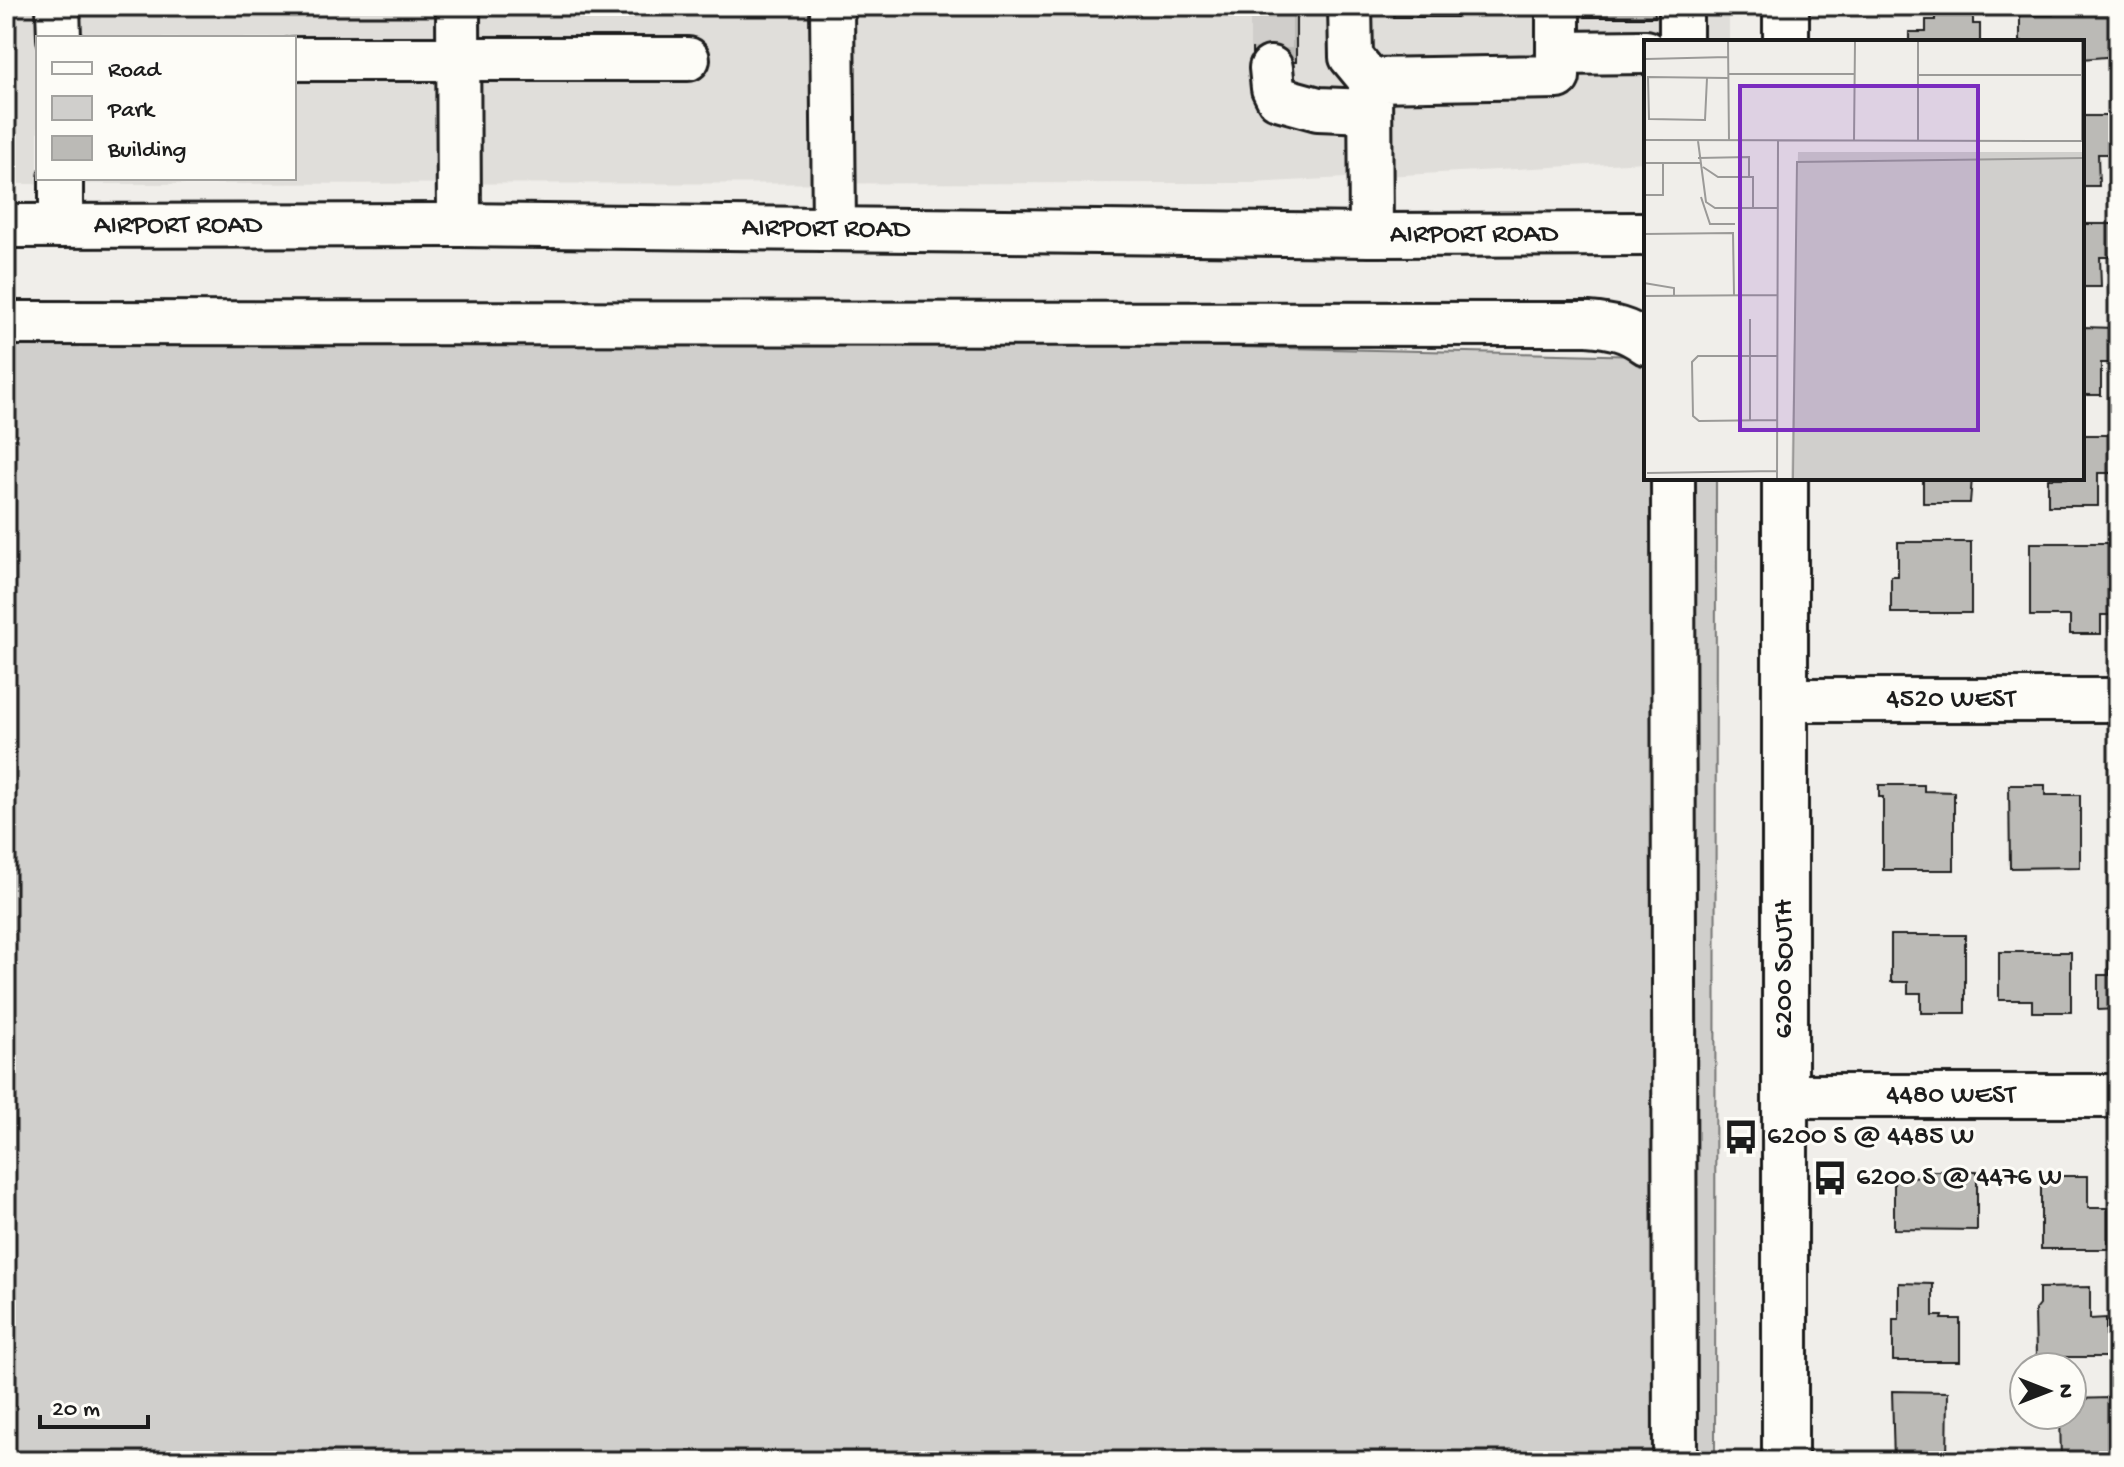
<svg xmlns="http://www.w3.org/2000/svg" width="2124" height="1467" viewBox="0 0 2124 1467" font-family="'Gochi Hand',sans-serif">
<rect width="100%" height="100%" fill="#f0eeea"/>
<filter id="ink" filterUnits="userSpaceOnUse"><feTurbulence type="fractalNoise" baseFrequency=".0125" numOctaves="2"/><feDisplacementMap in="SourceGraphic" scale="16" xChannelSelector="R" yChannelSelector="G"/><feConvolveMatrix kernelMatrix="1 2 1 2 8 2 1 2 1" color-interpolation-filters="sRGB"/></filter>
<g filter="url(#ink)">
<path fill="#e0deda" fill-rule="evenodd" d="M6,6H1729V42H1646V162L1252,183L6,184ZM38,38H294V178H38Z"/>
<path fill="#d0cfcc" stroke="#767674" stroke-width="2" d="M6,320L1646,356V478H1716L1715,1461H6Z"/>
<path fill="#bbbab6" stroke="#1c1c1c" stroke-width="2" d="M1252,6H1296V62L1252,61Z
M1394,6H1456V17H1394Z
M1585,6H1654L1655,17H1585Z
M1935,6H1973V24H1980V42H1909V32H1926V20H1935Z
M2053,12H2117V56L2082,59V42H2020V15H2053Z
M2082,116H2115L2116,154H2098L2099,186H2082Z
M2082,224H2118V257H2100L2101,287H2082Z
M2082,327L2115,328L2114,363H2101V395H2082Z
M2082,435H2115V473H2098V506H2048V478H2082Z
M1923,478H1972L1970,503H1923Z
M1898,542H1971V613H1891V576H1898Z
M2030,543H2118V585H2113V615H2101V634H2070V616H2030Z
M1879,785H1924V791L1954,792V870H1883V797H1879Z
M2009,785H2045V795H2080V867L2010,868Z
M2109,922H2118V1009L2098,1010V975H2109Z
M1891,935H1965V1013H1921V993H1908V982H1891Z
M1999,952H2071V1012H2032V1000H1999Z
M1929,1171H1977V1230L1894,1229V1176L1929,1177Z
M2041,1176H2088V1208H2108V1249H2041Z
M1899,1283L1933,1284V1316H1943L1942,1319H1960V1361H1893V1319H1899Z
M2090,1287V1319L2106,1318V1357H2036L2035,1310L2039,1305V1288Z
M1892,1391L1948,1392L1947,1461H1894Z
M2109,1398L2110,1461H2061L2060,1415H2072V1399Z"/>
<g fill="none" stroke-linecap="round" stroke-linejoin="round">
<path stroke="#d0cecb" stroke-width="42" stroke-dasharray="42 21" stroke-linecap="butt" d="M1271,6V68"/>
<g stroke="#1c1c1c" stroke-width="48">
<g id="minor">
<path d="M58,6L59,38"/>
<path d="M458,6L459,225"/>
<path d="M832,6L834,229"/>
<path d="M1350,6L1351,57L1370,80"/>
<path d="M1681,6V42"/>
<path d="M1558,53L1646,52"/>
<path d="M294,59H688"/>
<path d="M1271,68L1273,88L1278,98L1318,109L1369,111"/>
<path d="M61,178V226"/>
<path id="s1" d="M6,226L459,225L1371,235L1646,234"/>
<path d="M1371,235L1370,80L1558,77V6"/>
<path d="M6,323L1588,324C1611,326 1628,329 1646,343"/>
<path d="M1673,478L1675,1461"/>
<path id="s2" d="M1785,700H2118"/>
<path id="s3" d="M1785,1096H2118"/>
</g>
</g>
<g stroke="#1c1c1c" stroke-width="50">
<path id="major" d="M1786,42V6
M1785,1461V478"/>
</g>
<use href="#minor" stroke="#fdfcf7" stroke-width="42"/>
<use href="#major" stroke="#fdfcf7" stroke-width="44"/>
</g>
</g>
<defs>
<g id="bus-bare" transform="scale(2.76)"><path d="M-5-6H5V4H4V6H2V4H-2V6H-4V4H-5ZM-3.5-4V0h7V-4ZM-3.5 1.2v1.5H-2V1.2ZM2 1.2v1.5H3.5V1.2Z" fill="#1c1c1c" stroke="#fdfcf7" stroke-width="2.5" paint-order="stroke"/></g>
</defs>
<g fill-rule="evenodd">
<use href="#bus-bare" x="1741" y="1137"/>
<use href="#bus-bare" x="1830" y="1178"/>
</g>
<g text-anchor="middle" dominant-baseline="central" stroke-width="6" stroke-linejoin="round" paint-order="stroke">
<g font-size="28" fill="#1c1c1c" stroke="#fdfcf7">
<text stroke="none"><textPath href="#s1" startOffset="172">AIRPORT ROAD</textPath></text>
<text stroke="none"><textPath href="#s1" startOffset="820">AIRPORT ROAD</textPath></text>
<text stroke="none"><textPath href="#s1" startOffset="1468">AIRPORT ROAD</textPath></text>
<text stroke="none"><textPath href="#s2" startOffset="166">4520 WEST</textPath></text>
<text transform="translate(1785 969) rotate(-90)">6200 SOUTH</text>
<text stroke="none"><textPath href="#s3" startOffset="166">4480 WEST</textPath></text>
</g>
<g font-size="28" fill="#1c1c1c" stroke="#fdfcf7" text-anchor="start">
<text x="1767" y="1137">6200 S @ 4485 W</text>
<text x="1856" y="1178">6200 S @ 4476 W</text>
</g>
</g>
<g transform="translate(1644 40)">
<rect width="440" height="440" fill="#f0eeea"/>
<path d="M154,112H440V439H147Z" fill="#d0cfcc"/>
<path fill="none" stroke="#9b9a98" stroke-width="2" d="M84,1L85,100M274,1V101M2,19L84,17M84,34H210M274,35H438M63,38L61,80L5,79L4,37L84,38M0,100L440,101M54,101L62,162L71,168H109M210,101L211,1M438,101V1M54,118L105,117V137M0,123H56M59,127L74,137H109V168H134M0,155H19V123M57,157L66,184H91M0,194L89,193L90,255M0,243L30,248V256M0,256L133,255M106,279V381M133,316H54L48,322L49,376L55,381L133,380M3,433L133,431M133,439L134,101M149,439L153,122L440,118"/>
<path fill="#7b2cbf" fill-opacity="0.15" stroke="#7b2cbf" stroke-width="4" d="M96,46H334V390H96Z"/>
<rect width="440" height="440" fill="none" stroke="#1c1c1c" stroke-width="4"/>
</g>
<rect width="2124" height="1467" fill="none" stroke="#fdfcf7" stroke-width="32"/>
<rect x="16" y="16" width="2092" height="1435" fill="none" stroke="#1c1c1c" stroke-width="3" filter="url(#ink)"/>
<rect x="36" y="36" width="260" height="144" fill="#fdfcf7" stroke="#a3a29f" stroke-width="2"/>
<rect x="52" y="62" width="40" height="12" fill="#fdfcf7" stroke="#a3a29f" stroke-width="2"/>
<text x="108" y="76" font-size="24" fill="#1c1c1c">Road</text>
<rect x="52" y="96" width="40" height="24" fill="#d0cfcc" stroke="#a3a29f" stroke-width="2"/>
<text x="108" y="116" font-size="24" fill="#1c1c1c">Park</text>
<rect x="52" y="136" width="40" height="24" fill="#bbbab6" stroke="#a3a29f" stroke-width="2"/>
<text x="108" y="156" font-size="24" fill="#1c1c1c">Building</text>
<g transform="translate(2048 1391) rotate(90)"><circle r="38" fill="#fdfcf7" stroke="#a3a29f" stroke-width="2"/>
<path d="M0-6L14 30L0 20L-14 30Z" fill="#1c1c1c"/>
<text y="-12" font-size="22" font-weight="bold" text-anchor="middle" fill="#1c1c1c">N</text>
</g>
<path d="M40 1415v12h108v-12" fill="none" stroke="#1c1c1c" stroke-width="4"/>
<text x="52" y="1415" font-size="24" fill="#1c1c1c" stroke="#fdfcf7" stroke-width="6" paint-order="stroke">20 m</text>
</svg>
